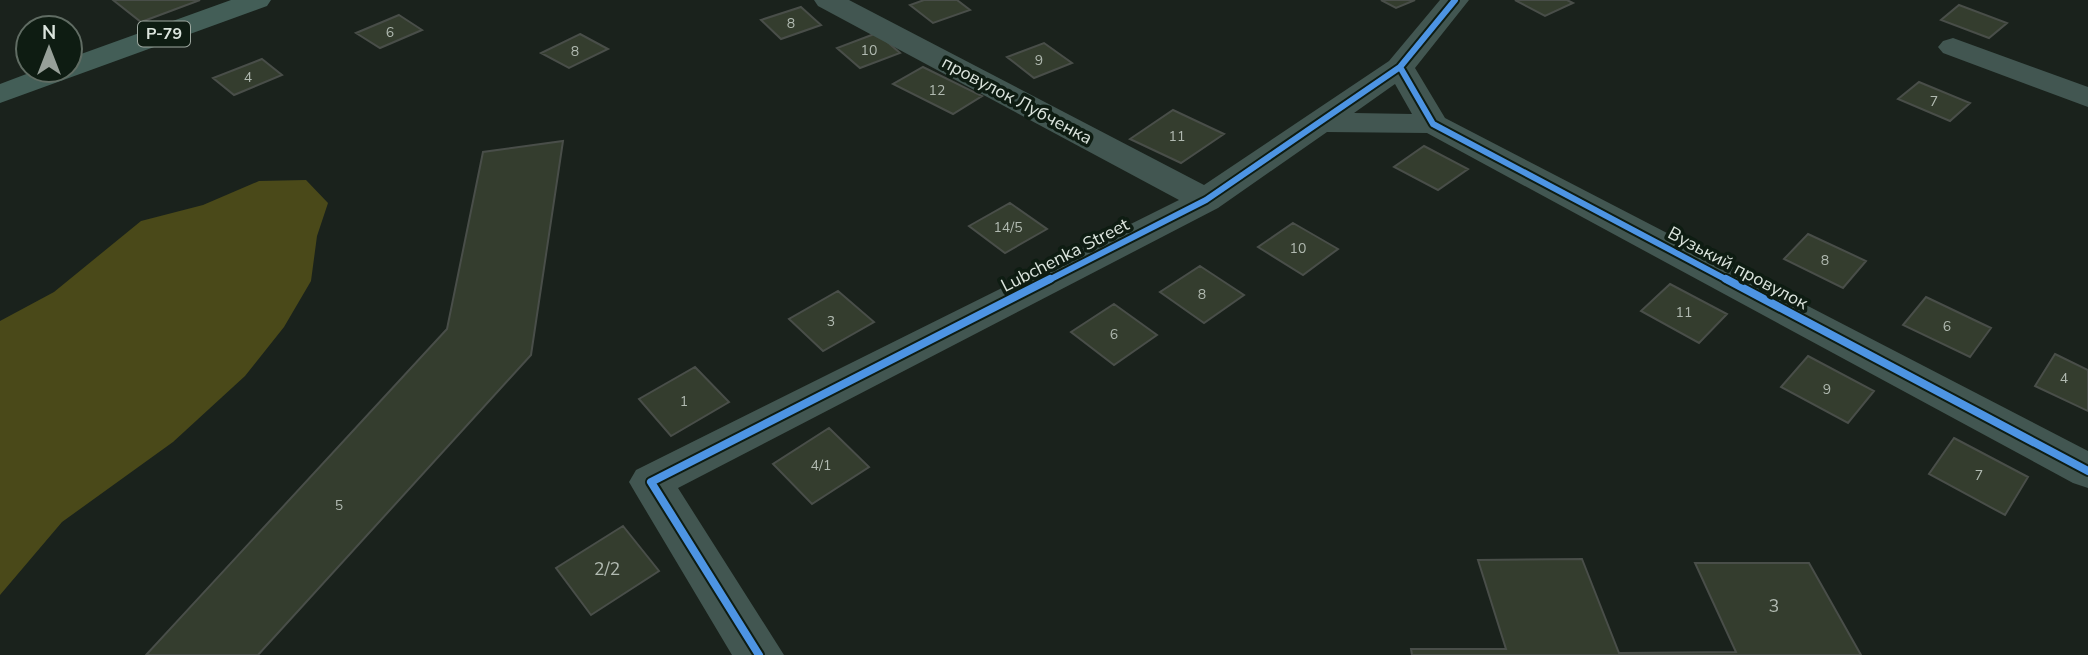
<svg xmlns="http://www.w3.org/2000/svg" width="2088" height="655" viewBox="0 0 2088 655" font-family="'Nunito Sans',sans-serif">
<rect width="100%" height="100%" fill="#1a221c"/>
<path fill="#4a4919" d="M306,180L328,203L317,236L311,281L284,327L245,376L173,442L62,522L0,595V321L54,292L141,221L203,205L259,181Z"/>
<path fill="#343d2e" stroke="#494e49" stroke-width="2" d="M113,0H200L141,22Z
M924,0H957L970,10L933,23L910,5Z
M1381,0H1415L1396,8Z
M1515,0H1567L1573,3L1545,16Z
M1959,5L2007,23L1989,38L1941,20Z
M801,7L821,25L781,39L761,20Z
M399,15L422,30L380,48L356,33Z
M877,33L900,53L860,68L837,48Z
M580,34L608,49L569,68L541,53Z
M1044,43L1072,63L1034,78L1007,57Z
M262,59L282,75L234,95L213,78Z
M923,67L982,96L953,114L893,84Z
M1919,82L1970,103L1950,121L1898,99Z
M1173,110L1224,134L1181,163L1130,139Z
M563,141L531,355L258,655H146L447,329L483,152Z
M1424,146L1468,169L1438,190L1394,167Z
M1010,203L1047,229L1005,253L969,226Z
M1293,223L1338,249L1303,275L1258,247Z
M1808,234L1866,261L1843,288L1784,259Z
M1200,266L1244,295L1204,323L1160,292Z
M1670,284L1727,314L1699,343L1641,311Z
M838,291L874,322L823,351L789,319Z
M1926,297L1991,328L1970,357L1903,325Z
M1114,304L1157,335L1114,365L1071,332Z
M2055,354L2088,370V411L2035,386Z
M1808,356L1874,391L1848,423L1781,387Z
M695,367L729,402L671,436L639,399Z
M829,428L869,467L812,504L773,464Z
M1954,438L2028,477L2005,515L1929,474Z
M623,526L659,571L591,615L556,568Z
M1582,559L1619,653L1736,652L1695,563H1809L1861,655H1412L1411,649H1506L1478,560Z"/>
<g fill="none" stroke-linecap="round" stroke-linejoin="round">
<path fill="#425651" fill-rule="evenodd" d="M814,0H849L1204,185L1389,61L1440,0H1469L1415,68L1445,118L2088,451V488L2073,483L1427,133L1327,132L1218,208L678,488L784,655H732L636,494L629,482L636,470L1179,200L818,6ZM1395,84L1412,114L1354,113Z
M1953,38L2088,87V107L1943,53L1938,47L1943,41Z"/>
<path fill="#435e57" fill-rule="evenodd" d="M231,0H271L267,6L0,103V84L37,70H70V58Z"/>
<g stroke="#0e1c12" stroke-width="10">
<path id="cycleway-far1" d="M1400,67L1433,124L1729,281
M1047,281L1206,200L1400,67L1455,0"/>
</g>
<g stroke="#0e1c12" stroke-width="12">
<path id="cycleway" d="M1726,279L2088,471
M759,655L651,482L1050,279"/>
</g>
<use href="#cycleway-far1" stroke="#4d94e3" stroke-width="6"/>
<use href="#cycleway" stroke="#4d94e3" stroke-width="8"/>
</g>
<g text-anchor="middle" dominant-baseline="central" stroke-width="7" stroke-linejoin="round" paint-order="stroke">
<g font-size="14" fill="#b1bab1">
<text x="791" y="23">8</text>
<text x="390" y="32">6</text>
<text x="869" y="50">10</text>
<text x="575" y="51">8</text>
<text x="1039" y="60">9</text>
<text x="248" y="77">4</text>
<text x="937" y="90">12</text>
<text x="1934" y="101">7</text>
<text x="1177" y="136">11</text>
<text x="1008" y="227">14/5</text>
<text x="1298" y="248">10</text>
<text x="1825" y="260">8</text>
<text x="1202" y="294">8</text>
<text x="1684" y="312">11</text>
<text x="831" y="321">3</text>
<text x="1947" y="326">6</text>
<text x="1114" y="334">6</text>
<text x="2064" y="378">4</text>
<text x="1827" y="389">9</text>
<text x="684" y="401">1</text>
<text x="821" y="465">4/1</text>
<text x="1979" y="475">7</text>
<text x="339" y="505">5</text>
</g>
<rect fill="#0e1c12" stroke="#9ea8a0" stroke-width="2" x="138" y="21.5" width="52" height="25" rx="5"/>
<g font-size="16" font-weight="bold" fill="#dbe4dd">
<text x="164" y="34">Р-79</text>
</g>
<g font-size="18" fill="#dbe4dd" stroke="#0e1c12">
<text transform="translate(1017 100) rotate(28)">провулок Лубченка</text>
<text transform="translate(1065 255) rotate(-27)">Lubchenka Street</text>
<text transform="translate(1738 268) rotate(28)">Вузький провулок</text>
</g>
<g font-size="18" fill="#b1bab1">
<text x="607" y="569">2/2</text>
<text x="1774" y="606">3</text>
</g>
</g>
<g transform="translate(49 49)"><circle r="33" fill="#0e1c12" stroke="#606c63" stroke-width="2"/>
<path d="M0-5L12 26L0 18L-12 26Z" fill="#97a099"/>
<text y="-10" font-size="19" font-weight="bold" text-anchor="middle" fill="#dbe4dd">N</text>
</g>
</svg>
